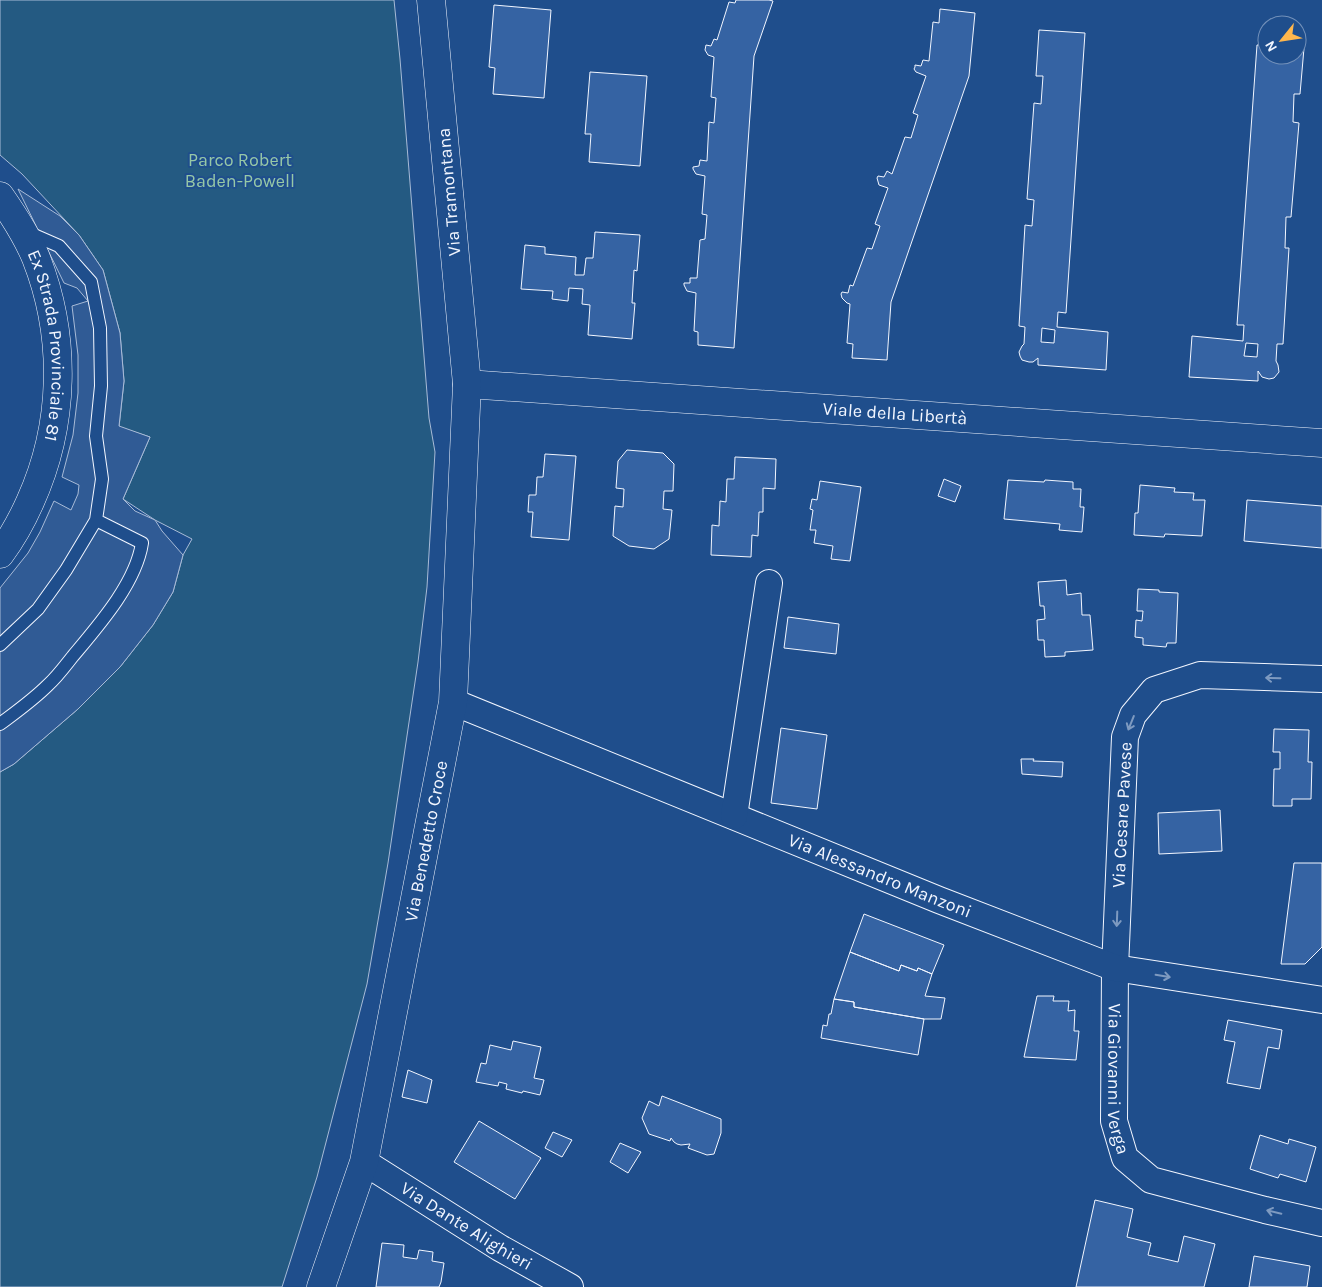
<svg xmlns="http://www.w3.org/2000/svg" width="1322" height="1287" viewBox="0 0 1322 1287" font-family="Karla,sans-serif">
<rect width="100%" height="100%" fill="#1f4e8c"/>
<path fill="#245a82" stroke="#a8bbd7" d="M0,0H394L400,59L429,418L435,452L427,587L418,662L388,863L367,984L317,1177L282,1287H0V772L14,764L78,709L120,667L153,625L173,592L183,555L192,539L155,520L123,499L150,437L119,427L124,381L120,333L103,270L79,235L22,174L0,155Z"/>
<path fill="#305b95" stroke="#a8bbd7" d="M18,189L60,216L79,235L103,270L120,333L124,381L119,426L150,437L123,499L135,511L155,520L162,531L183,555L173,592L153,625L120,667L78,709L14,764L0,772V588L28,553L40,532L54,501L71,510L78,494L79,485L62,477L73,435L78,393V355L72,306L88,301L77,288L64,283Z"/>
<path fill="#3563a3" stroke="#f2f6ff" fill-rule="evenodd" d="M736,0H769L773,1L754,56L734,348L698,345V332L694,331L696,293L687,291L684,285V283H690V278H697L700,240L705,239L707,215L702,214L705,176L696,174L693,169V167L699,166L700,160L707,161L709,122L714,123L716,98L711,97L714,57L708,55L705,50L706,45L711,46L714,39L717,40L729,2L735,3Z
M494,5L551,10L544,98L493,94L495,68L489,67Z
M940,9L975,13L969,76L891,302L887,360L852,358L853,344L847,343L850,304L847,303L842,298L841,294L842,292L848,293L850,285L853,286L867,248L872,249L880,226L875,224L888,188L879,185L877,178L878,176L884,177L887,171L892,174L905,137L911,138L918,115L913,113L926,76L916,72L914,69L915,67V65L921,66L923,60L929,61L933,22L939,23Z
M1039,30L1085,33L1066,313L1058,312L1057,327L1108,332L1106,370L1038,365V358L1033,362H1029L1022,360L1020,356L1019,352L1022,346L1024,344L1025,327L1019,326L1025,225L1032,226L1034,200L1027,199L1034,103L1041,104L1043,76H1036ZM1042,328L1055,330L1054,343L1041,342Z
M1257,45H1267V55H1297V47L1304,48L1300,94H1294L1293,122L1299,123L1291,217H1286L1285,248H1289L1283,344H1277L1276,361L1278,365L1279,372L1274,378L1269,379L1262,377L1258,371V381L1189,377L1192,336L1243,341L1244,325H1237ZM1246,343L1258,344L1257,357L1244,356Z
M590,72L647,76L640,166L589,162L591,134H585Z
M595,232L640,235L637,271L634,270L632,303H635L632,339L588,335L590,305L582,304L583,289L569,288L568,301L552,299L553,291L521,289L525,245L545,247V254L576,257L575,275H584L586,258H593Z
M627,450L663,453L674,464L673,491H664L663,509L672,510L669,539L654,549L629,546L613,536L615,506L623,507L624,489L616,488L618,461Z
M545,454L576,456L569,540L531,537L533,512H528L529,495H536L537,477H543Z
M735,457L776,459L775,489L763,488V512H759L758,536L752,535L751,557L711,555L712,525L719,526L720,501L726,502L727,479H734Z
M944,479L961,486L955,502L938,496Z
M1008,480L1044,482L1045,480L1073,482V489H1081L1080,507H1084L1082,532L1059,530L1060,524L1004,519Z
M820,481L861,487L850,561L831,559L833,546L814,543L816,530H810L813,510L810,509L812,499L817,500Z
M1140,485L1175,488L1174,492L1194,493L1193,500H1205L1202,536L1165,534L1164,537L1134,535L1135,513H1138Z
M1247,500L1322,506V548L1244,541Z
M1066,580L1067,595L1081,593L1082,615H1090L1093,650L1065,652V656L1045,657L1044,640H1038L1037,620L1045,619L1044,606H1040L1038,582Z
M1138,589L1159,590V592L1178,593L1176,643H1167L1166,647L1143,645V638L1135,637L1136,620L1142,621L1143,611H1137Z
M788,617L839,624L836,654L784,648Z
M781,728L827,735L817,809L771,803Z
M1274,729L1309,730L1308,762H1312L1311,799H1292V806H1273L1274,769H1280V752H1273Z
M1021,759H1034L1033,761L1063,762L1062,777L1022,774Z
M1220,810L1222,851L1159,854L1158,813Z
M1294,863H1322V947L1305,964H1281Z
M864,914L944,945L932,974L918,968L917,971L901,965L899,971L850,952Z
M850,952L899,971L901,965L917,971L918,968L932,974L925,996L945,998L941,1019H924L854,1007V1002L834,999Z
M1037,996H1054L1053,1001H1069L1068,1011L1075,1010L1074,1031H1079L1076,1060L1024,1057Z
M834,999L854,1002V1007L924,1019L918,1055L821,1038L823,1025L827,1026L829,1014H831Z
M1228,1020L1282,1030L1279,1049L1268,1047L1260,1089L1227,1083L1235,1042L1224,1040Z
M513,1041L541,1047L534,1078L544,1080L540,1095L523,1091L522,1093L506,1089L507,1084L499,1082L498,1086L476,1082L481,1063L486,1064L490,1045L511,1050Z
M408,1070L432,1080L427,1103L402,1097Z
M662,1096L721,1119V1133L714,1154L707,1155L688,1148L690,1144L681,1145L677,1144L674,1142L671,1138L670,1141L649,1134L642,1118L649,1101L659,1106Z
M479,1121L541,1158L515,1199L454,1162Z
M553,1132L572,1140L562,1157L545,1148Z
M1260,1135L1288,1144L1289,1139L1316,1147L1306,1182L1280,1174L1278,1178L1250,1169Z
M620,1143L641,1152L628,1173L610,1162Z
M1095,1200L1133,1209L1127,1237L1151,1243L1148,1255L1178,1262L1184,1236L1215,1244L1204,1287H1076Z
M382,1243L404,1245L403,1257L417,1259L419,1250L433,1252L432,1261L444,1263L441,1282L439,1287H376Z
M1254,1256L1310,1266L1307,1287H1249Z"/>
<g fill="none" stroke-linecap="round" stroke-linejoin="round">
<g stroke="#f2f6ff" stroke-width="14">
<path id="service" d="M27,232L59,246L91,282L100,328L101,386L96,436L102,479L96,520
M0,645L38,609L66,570L96,520L142,543C136,583 99,625 73,656C65,666 57,677 48,685C33,700 16,712 0,724"/>
</g>
<g stroke="#f2f6ff" stroke-width="28">
<g id="minor">
<path id="s1" d="M1322,679L1200,675L1154,690L1133,715L1125,737L1115,968L1114,1121L1125,1158L1151,1180L1265,1210L1322,1223"/>
<path id="s2" d="M453,702L939,900L1115,968L1322,1000"/>
<path d="M734,816L769,583"/>
<path id="s3" d="M364,1162L500,1248L570,1287"/>
</g>
</g>
<g stroke="#f2f6ff" stroke-width="29">
<g id="tertiary">
<path id="s4" d="M0,196C14,216 27,236 36,258C67,337 65,425 30,502C22,520 12,538 0,554"/>
<path id="s5" d="M467,384L1322,443"/>
<path id="s6" d="M321,1287L364,1162L453,702L467,384L431,0"/>
</g>
</g>
<use href="#service" stroke="#1f4e8c" stroke-width="12"/>
<use href="#minor" stroke="#1f4e8c" stroke-width="26"/>
<use href="#tertiary" stroke="#1f4e8c" stroke-width="28"/>
</g>
<defs><path id="oneway-shaft" d="M-6 0H5M1.5-3L5.5 0L1.5 3" fill="none" stroke-width="1.6" stroke-linecap="round" stroke-linejoin="round" transform="scale(1.25)"/></defs>
<g stroke="#7e9ac0">
<use href="#oneway-shaft" transform="translate(1273 678) rotate(-178)"/>
<use href="#oneway-shaft" transform="translate(1131 723) rotate(112)"/>
<use href="#oneway-shaft" transform="translate(1117 919) rotate(92)"/>
<use href="#oneway-shaft" transform="translate(1163 976) rotate(9)"/>
<use href="#oneway-shaft" transform="translate(1274 1212) rotate(-167)"/>
</g>
<g text-anchor="middle" dominant-baseline="central" stroke-width="4" stroke-linejoin="round" paint-order="stroke">
<g font-size="18" fill="#97c8a6" stroke="#1f4e8c">
<text x="240" y="160">Parco Robert<tspan x="240" dy="21">Baden-Powell</tspan></text>
</g>
<g font-size="18" fill="#f2f6ff" stroke="#1f4e8c">
<text transform="translate(449 192) rotate(-95)">Via Tramontana</text>
<text stroke="none"><textPath href="#s4" startOffset="161">Ex Strada Provinciale 81</textPath></text>
<text stroke="none"><textPath href="#s5" startOffset="429">Viale della Libertà</textPath></text>
<text transform="translate(1122 815) rotate(-87)">Via Cesare Pavese</text>
<text stroke="none"><textPath href="#s6" startOffset="459">Via Benedetto Croce</textPath></text>
<text stroke="none"><textPath href="#s2" startOffset="461">Via Alessandro Manzoni</textPath></text>
<text stroke="none"><textPath href="#s1" startOffset="569">Via Giovanni Verga</textPath></text>
<text stroke="none"><textPath href="#s3" startOffset="121">Via Dante Alighieri</textPath></text>
</g>
</g>
<g transform="translate(1282 40) rotate(240)"><circle r="24" fill="#1f4e8c" stroke="#7391ba"/>
<path d="M0-4L9 19L0 12L-9 19Z" fill="#ffb74d"/>
<text y="-8" font-size="14" font-weight="bold" text-anchor="middle" fill="#f2f6ff">N</text>
</g>
</svg>
